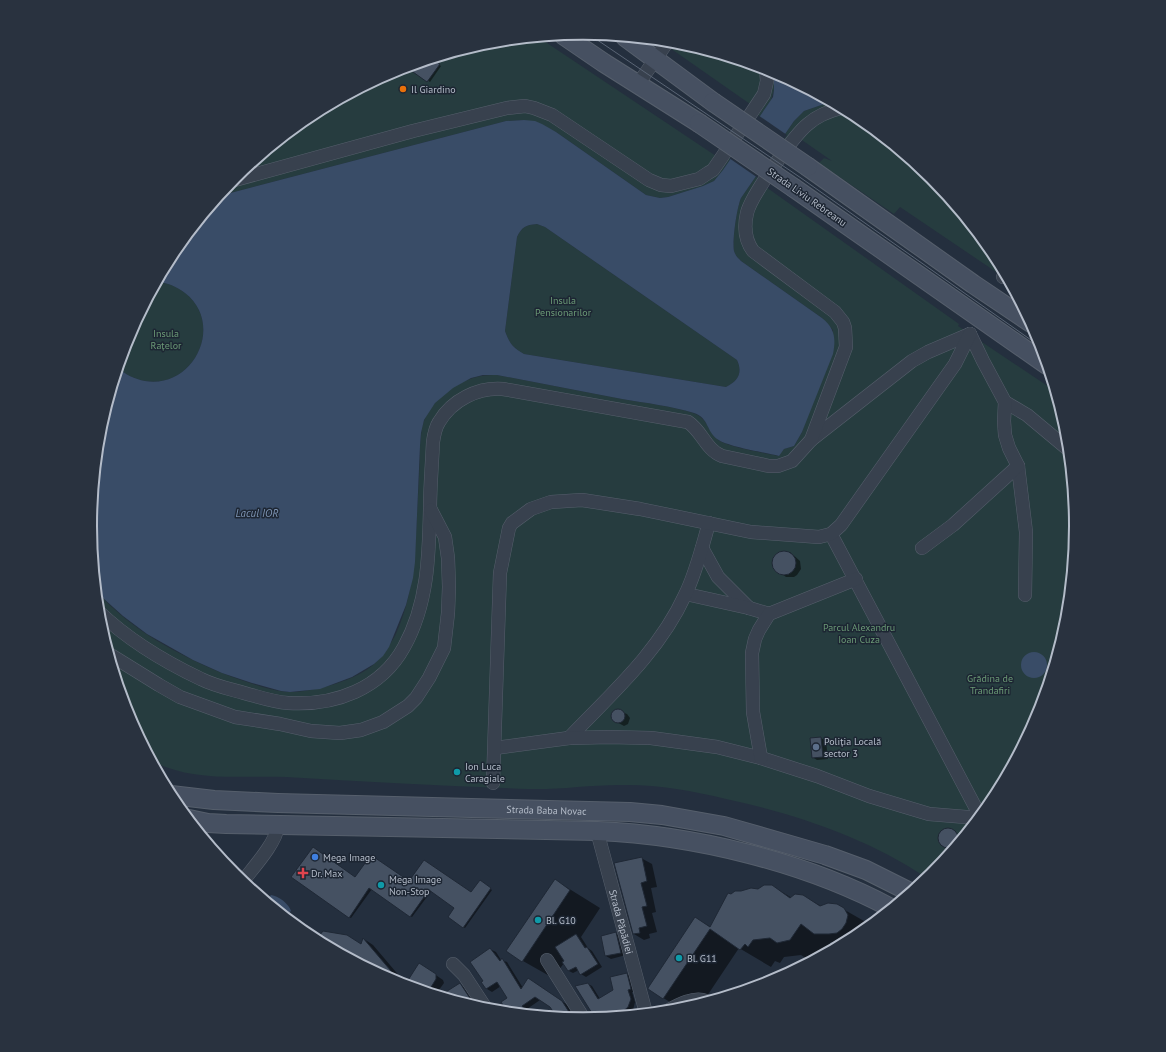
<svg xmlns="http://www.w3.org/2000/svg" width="1166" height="1052" viewBox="0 0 1166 1052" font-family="'PT Sans',sans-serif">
<rect width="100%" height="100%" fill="#242f3e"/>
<path fill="#263c3f" d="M538,37L716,156L750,104L670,48L673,42L679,43L772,71L774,72V90L771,100L723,170L714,181L703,186L668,197L660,198L646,195L556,132L524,120L506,121L219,196L235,177L309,116L395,70L487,42Z
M830,102L857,116L932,178L993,252L1008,280L900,207L894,214L819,163L824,158L832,161L799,138L766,187L959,324L958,326L970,334L1055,391L1067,430L1076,526L1066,622L1038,715L993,800L931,875L927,878C867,838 796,814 726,799C693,791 660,785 627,785C594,784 561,790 528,789C447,786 366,782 286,777C240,775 195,783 152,761L127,714L99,622L96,590C129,631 192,663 241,680C256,685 272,691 288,692C311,693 359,680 375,663C382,656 390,645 395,636C413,598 415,557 417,515C418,492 420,469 420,446C421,438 421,429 424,421C433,398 458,380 481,376C486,375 492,375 497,375C539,383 580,391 622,399C646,403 671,406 693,413C708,418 707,430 717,439C726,447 765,453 778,456L784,449L794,446L802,432L833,330L822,318L741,261C738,258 735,255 734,251C732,240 737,207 741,198L794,121L804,111Z
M537,224L545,227L737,360C743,373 738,381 726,387L524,354C512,347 510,344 505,331L517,237C522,227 525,225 537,224Z
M157,282C167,282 177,287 185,293C225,324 194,389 145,381C135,379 125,375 118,367L128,337Z"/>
<path fill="#394c67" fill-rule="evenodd" d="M774,72L830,102L804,111L794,121L741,198C737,207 732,240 734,251C735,255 738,258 741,261L822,318C835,328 836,339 833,354L802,432L794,446L784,449L779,456C764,452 728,447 717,439C706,431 709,418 694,413C671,406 646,403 622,399C580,391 539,383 497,375H483L471,378L453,388L435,403L424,420L421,433L420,446L415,562L413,578L406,605L389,647L383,656L374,664L352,677L320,689L290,692L281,691L252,683L222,673L193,660L147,634L123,616L103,598L96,590L90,526L100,430L118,367C125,375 135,379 145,381C194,389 225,324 185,293C177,287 167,282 157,282L173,252L219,196L506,121L524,120L535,121L542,124L556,132L646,195L660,198L668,197L703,186L714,181L723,170L773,97L774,90ZM537,224L545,227L737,360C743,373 738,381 726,387L524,354C512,347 510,344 505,331L517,237C522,227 525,225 537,224Z
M1021 665a13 13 0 1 1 26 0a13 13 0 1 1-26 0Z
M271,895C279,896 289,904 291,911L285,916L266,901Z"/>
<path fill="#242f3e" d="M758,115L787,135L758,178L729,158Z"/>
<path fill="#0007" d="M431,59L441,66L430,82L409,67L410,66Z
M782,552H790L800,561L801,569L797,575L794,577H786L775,569L773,566L774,558L775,555Z
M616,710L627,714L630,718L628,724L624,726L613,720L611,717L613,712Z
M821,738L826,741L828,759L817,760L812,757L811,739Z
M944,829H946L955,833L959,839L955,847L951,848L943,844L939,836Z
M641,858L652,864L657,887L651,888L656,912L652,913L657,932L649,934L650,938L644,940L634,934Z
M356,878L409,883L471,894L480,882L492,890L465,928L449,917L456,907L432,890L412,917L372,889L351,918L349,917Z
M555,880L600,908L581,937L588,948L592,951L602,967L586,977L581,974L579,970L573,973L569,971L564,963L553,978L523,961Z
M772,886L792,898L803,896L821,906L836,905L871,925L857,936L837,946L831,942L823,954L814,959L809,960L801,955L784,957L780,963L775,961L771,967L739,948L703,1002L681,1009L649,989L695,918L711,927L731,895L758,890Z
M616,934L621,936L626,955L611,959L606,956L602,937Z
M364,939L373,945L401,978L398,982L317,940L362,945Z
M490,949L496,952L501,960L507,962L523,988L534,982L569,1006L574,1015L569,1018L557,1016L551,1007L540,1000L527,1009L530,1014L508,1012L502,1003L509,998L501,986L492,992L487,989L484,981Z
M427,969L443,980L444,983L436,994L406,985Z
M627,974L631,976L635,992H632L635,1002L633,1010L627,1015L596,1018L588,984L592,986L600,999L615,990Z
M460,984L464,987L477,1006L442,996Z"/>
<path fill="#455162" stroke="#1f2835" d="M432,59L440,64L427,82L406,67Z
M772 563a12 12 0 1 1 24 0a12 12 0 1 1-24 0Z
M611 716a7 7 0 1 1 14 0a7 7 0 1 1-14 0Z
M821,737L823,757L812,758L810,738Z
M938 838a10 10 0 1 1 20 0a10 10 0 1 1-20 0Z
M313,847L355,877L371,855L409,881L424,860L471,892L480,880L491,888L463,928L448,917L454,908L429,890L410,917L369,888L349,918L291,877Z
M642,857L647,881L641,883L647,906L642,907L647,926L639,928L640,933L633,934L614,863Z
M555,879L570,890L522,962L506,951Z
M764,885H772L790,898L795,894L803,895L820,906L828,903L837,904L844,908L848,915L846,923L842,929L837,933L829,934H814L801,924L790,940L777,943L770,938L753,940L748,947L745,944L740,950L710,929L663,999L648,989V988L695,917L710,927L728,893L731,894L735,891H741L751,888L758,889Z
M323,931L347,935L361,944L363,938L391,971L387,978L316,940Z
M616,932L621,953L605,956L601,936Z
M576,934L585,948L587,947L598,964L580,975L576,967L568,971L562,962L564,961L555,947Z
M490,948L500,961L502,958L521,989L528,978L562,1001L569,1012L561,1017L556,1016L550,1007L535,997L522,1006L528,1014L507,1011L501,1002L507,998L497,982L486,989L481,982L483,981L470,962Z
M419,963L436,974V979L428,992L405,985Z
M627,973L631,989L628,990L631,999L628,1007L619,1015L595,1018L575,986L588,983L598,999L613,990L610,977Z
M460,983L475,1006L441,995Z"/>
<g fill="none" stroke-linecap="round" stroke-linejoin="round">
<g stroke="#565f6c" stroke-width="14">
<g id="street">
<path d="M638,84L668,41"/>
<path d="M231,181L413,131L507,108L525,106L534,108L552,115L649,180L661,185L671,186L699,179L708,173L713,170L722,157L764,94L767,81L766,69"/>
<path d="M1003,277L1005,274"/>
<path d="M1005,402L1027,415L1069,450"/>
<path d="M811,440L912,361L928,352L970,334"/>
<path d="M1018,466L1026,532L1025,595"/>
<path d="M831,534L980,816"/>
<path d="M702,548L718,577L749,608"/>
<path d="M922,548L953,525L1018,466L1009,448L1005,435L1004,421L1005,402L983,361L970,334"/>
<path d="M686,594L749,608L769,614"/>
<path d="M98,611C127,639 165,662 201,679C215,686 230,689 244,693C259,697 273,702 288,703C335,706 381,689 404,647C428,604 429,556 430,509C430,487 432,465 433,442C434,435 435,428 439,422C452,400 478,387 503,389L688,422C702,431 706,450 722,456L769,466H778L792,461L811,440L846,347L845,328L843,322L835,312L753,251C745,240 744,226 747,213C751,196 794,135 808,124C817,116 829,111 841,108"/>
<path d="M109,654L159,685L180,697L235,717L280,724L311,731L340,733L361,730L383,722L408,706L416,698L429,678L444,648L448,613L449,587L448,558L445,537L431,510"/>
<path d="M569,738C611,694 659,652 685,595C696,573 702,547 709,523"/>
<path d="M495,748L569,738L609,737L651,738L717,747L761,758L817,776L869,796L929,814L978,818"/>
<path d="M761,758L753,712L752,653L755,639L759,630L769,614L856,579"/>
<path d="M493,783L500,573L509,528L512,523L531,509L551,502L582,500L640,509L751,532L819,537L831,534L841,525L955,364L970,334"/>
<path id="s1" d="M597,831L646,1013"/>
<path d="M243,881C253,868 276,843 278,826"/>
<path d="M547,960L584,1019"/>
<path d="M453,964L464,975L487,1010"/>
<path d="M667,1011C678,1005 694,996 706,1001"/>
</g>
</g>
<g stroke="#565f6c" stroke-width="20">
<g id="secondary">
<path d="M563,35L604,63L699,123"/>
<path d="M625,37L713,102"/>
<path d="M808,167L973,284L1031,323"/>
<path d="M794,188L1047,365"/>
<path id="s2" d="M171,795L214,800L278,803L630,812L662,815L724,826L825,855L866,870L910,892"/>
<path d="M189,819L208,823L226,824L597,831C694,835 805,862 891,908"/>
</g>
</g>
<use href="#street" stroke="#38414e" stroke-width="13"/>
<use href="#secondary" stroke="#465061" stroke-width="18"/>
<path stroke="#5a6575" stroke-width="1" d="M587,33L801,178L1041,347"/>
<g stroke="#565f6c" stroke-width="20" stroke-linecap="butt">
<path id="secondary-bridge" d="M713,102L808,167
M699,123L794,188"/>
</g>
<use href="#secondary-bridge" stroke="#465061" stroke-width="18"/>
</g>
<circle fill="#e8710a" stroke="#1d2633" stroke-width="1.5" cx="403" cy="89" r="4"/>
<circle fill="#5c6f8a" stroke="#1d2633" stroke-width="1.5" cx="816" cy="747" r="4"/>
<g fill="#0f9aa8" stroke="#1d2633" stroke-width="1.5">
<circle cx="457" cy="772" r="4"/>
<circle cx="381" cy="885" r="4"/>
<circle cx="538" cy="920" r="4"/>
<circle cx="679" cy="958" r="4"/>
</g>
<circle fill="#3f7fe0" stroke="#1d2633" stroke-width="1.5" cx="315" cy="857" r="4"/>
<path fill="#e0444e" stroke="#1d2633" stroke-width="1.5" d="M301 867h4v4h4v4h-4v4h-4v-4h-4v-4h4z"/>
<g text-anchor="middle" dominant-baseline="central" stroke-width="3" stroke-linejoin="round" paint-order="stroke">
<g font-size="10" fill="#b4bcc9" stroke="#1d2633" text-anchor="start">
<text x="411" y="89">Il Giardino</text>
<text x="824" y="741">Poliția Locală<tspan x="824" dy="12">sector 3</tspan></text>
<text x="465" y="766">Ion Luca<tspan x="465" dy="12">Caragiale</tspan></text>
<text x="323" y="857">Mega Image</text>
<text x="311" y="873">Dr. Max</text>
<text x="389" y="879">Mega Image<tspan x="389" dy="12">Non-Stop</tspan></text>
<text x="546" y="920">Bl. G10</text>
<text x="687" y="958">Bl. G11</text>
</g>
<g font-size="10" fill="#b4bcc9" stroke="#1d2633">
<text transform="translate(807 197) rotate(35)">Strada Liviu Rebreanu</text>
<text stroke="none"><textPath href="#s2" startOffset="376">Strada Baba Novac</textPath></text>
<text stroke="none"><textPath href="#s1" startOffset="94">Strada Păpădiei</textPath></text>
</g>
<g font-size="10" fill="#6b9a76" stroke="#1d2633">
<text x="563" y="300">Insula<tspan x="563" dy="12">Pensionarilor</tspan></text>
<text x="166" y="333">Insula<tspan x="166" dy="12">Rațelor</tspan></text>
<text x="859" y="627">Parcul Alexandru<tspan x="859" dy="12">Ioan Cuza</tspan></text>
<text x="990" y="678">Grădina de<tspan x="990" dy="12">Trandafiri</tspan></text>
</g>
<g font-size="11" font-style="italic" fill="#7c92b1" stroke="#1d2633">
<text x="257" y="513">Lacul IOR</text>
</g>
</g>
<path d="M0 0H1166V1052H0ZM97 526a486 486 0 1 1 972 0a486 486 0 1 1-972 0Z" fill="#29323f" fill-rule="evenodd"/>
<path fill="none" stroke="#b4bcc9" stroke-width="2" d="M97 526a486 486 0 1 1 972 0a486 486 0 1 1-972 0Z"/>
</svg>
